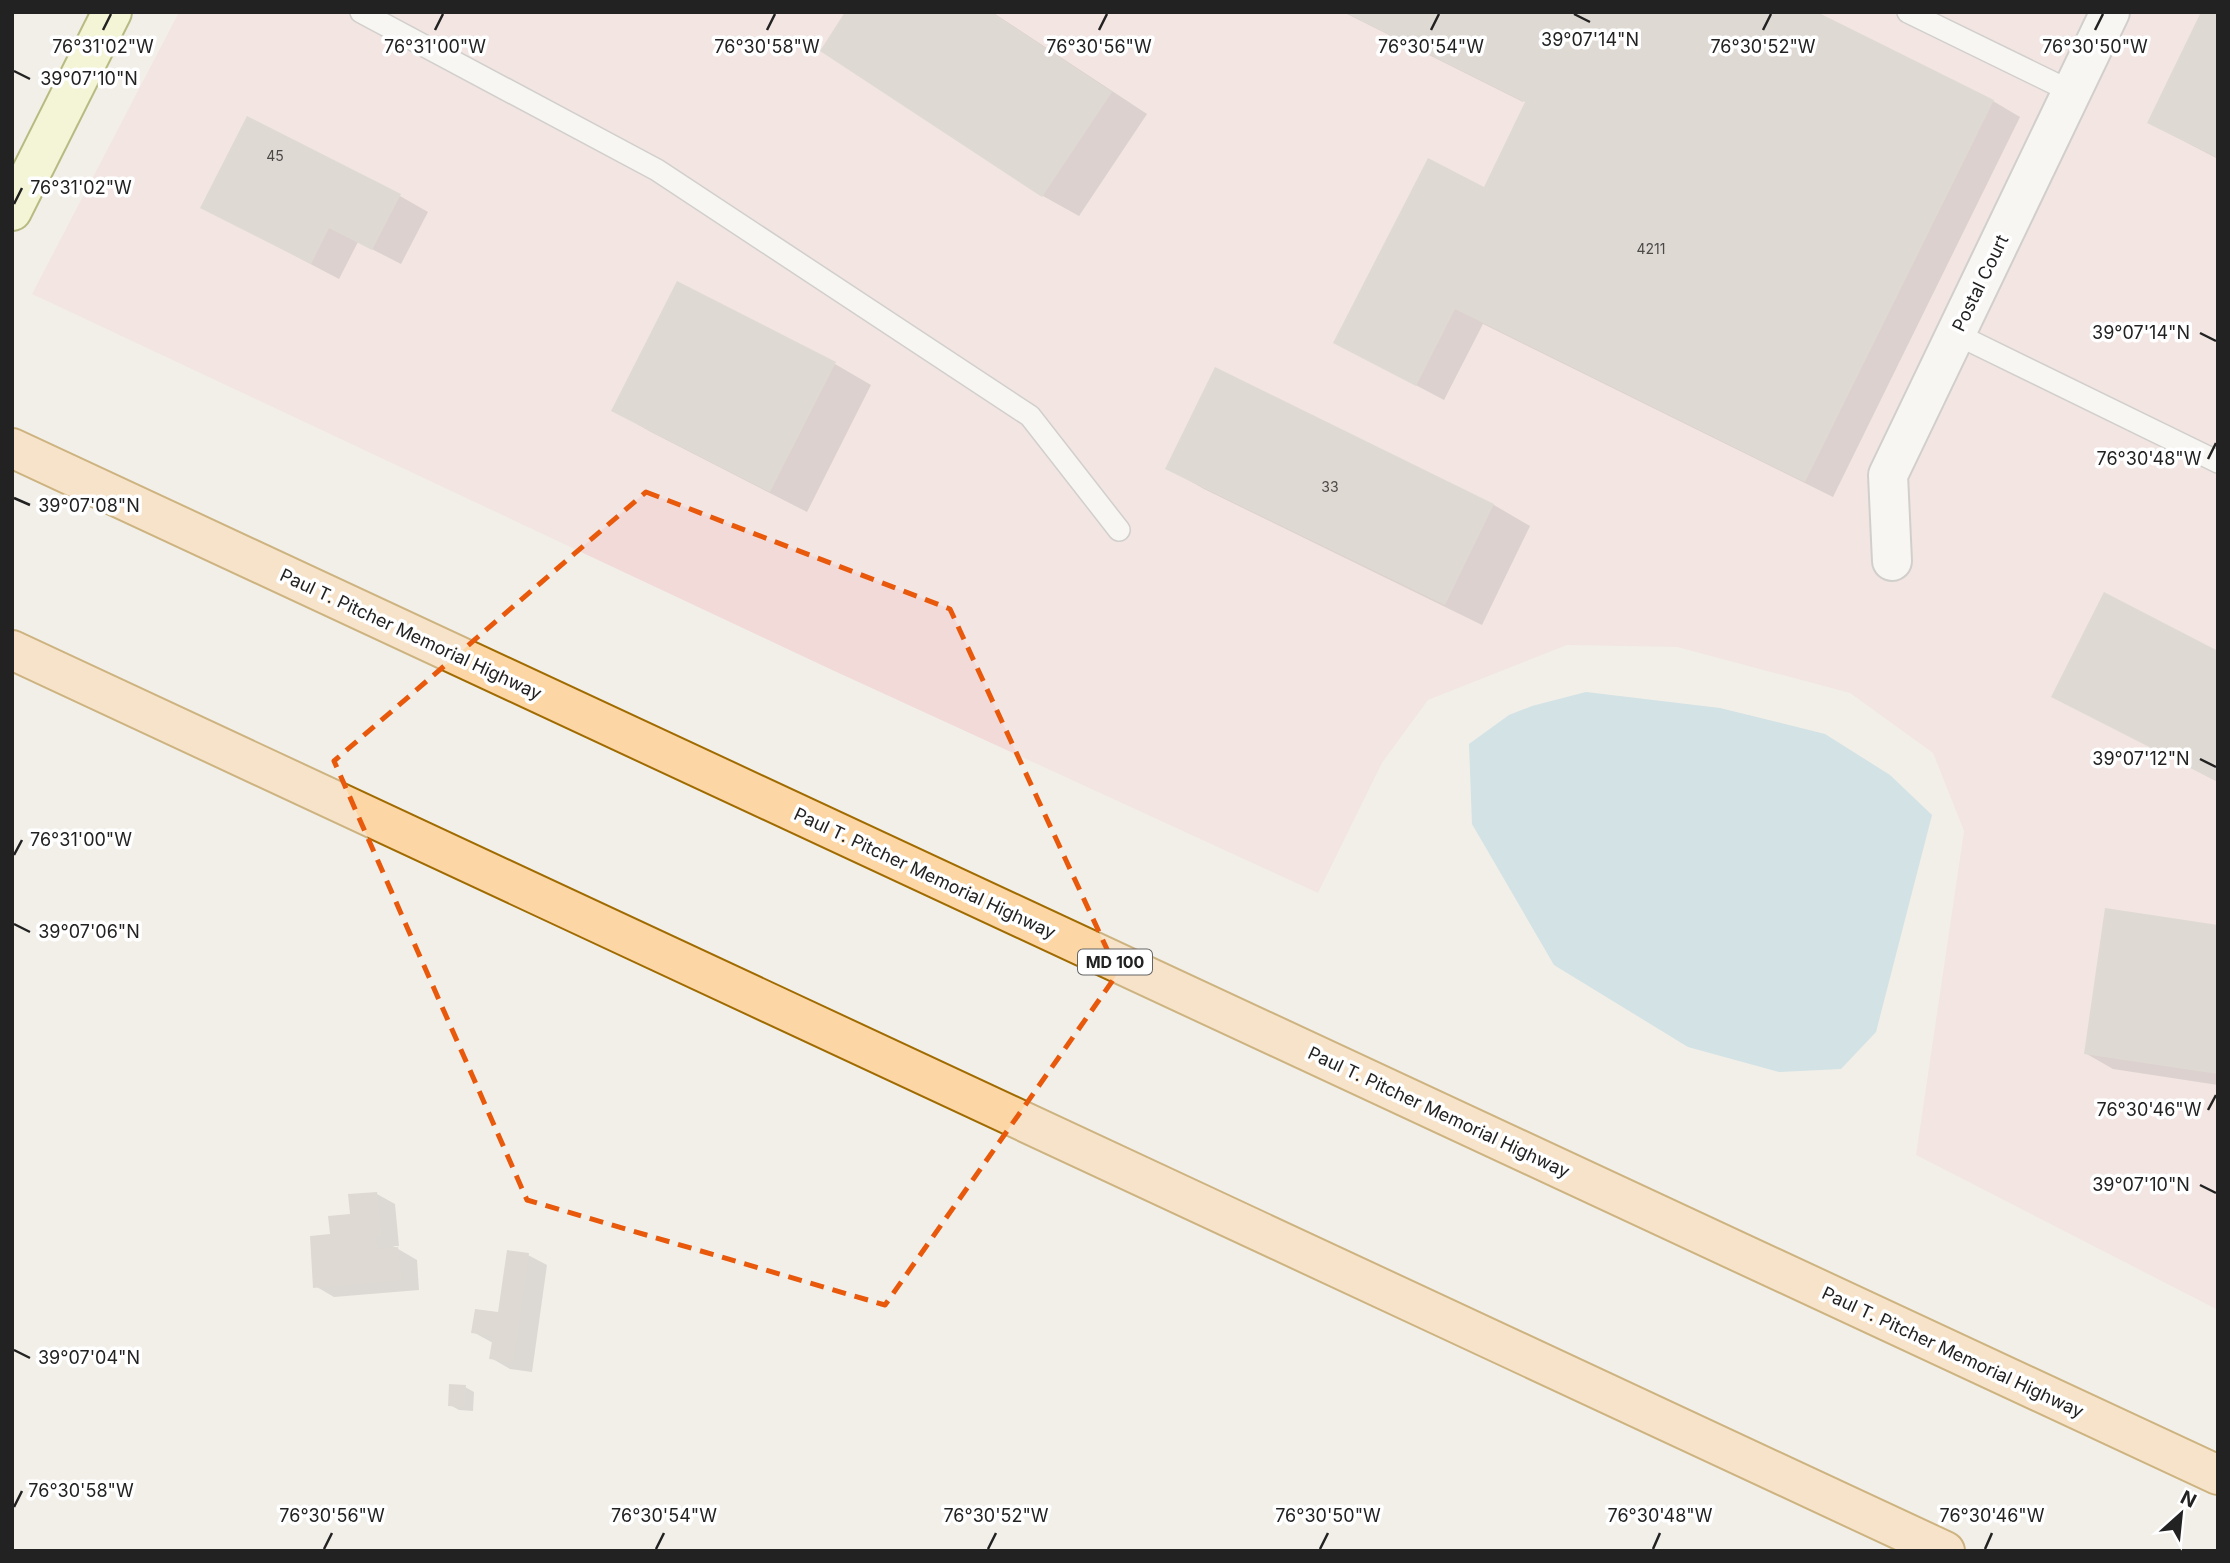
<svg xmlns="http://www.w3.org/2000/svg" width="2230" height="1563" viewBox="0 0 2230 1563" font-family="Inter,sans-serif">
<rect width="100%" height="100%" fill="#f2efe9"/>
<path fill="#f2dad9" d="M179,12H2218V1310L1916,1155L1964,831L1933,753L1850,693L1677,647L1567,645L1428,700L1382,763L1318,893L830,669L32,294Z"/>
<path fill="#aad3df" d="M1586,692L1720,708L1825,734L1890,775L1932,815L1876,1032L1841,1069L1779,1072L1688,1047L1554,965L1472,824L1469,744L1509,715L1532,706Z"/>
<path fill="#0003" d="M848,12H992L1147,114L1079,216L1043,196Z
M1343,12H1567L1523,102Z
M2218,12V159L2149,123Z
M1993,101L2020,117L1833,497L1483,324L1444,400L1336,343L1485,189Z
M400,196L428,212L401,264L358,242L339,279L202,207Z
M678,284L835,364L871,385L807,512L649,431L613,410Z
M1216,369L1494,505L1530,526L1482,625L1204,489L1167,468Z
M2218,653V782L2053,696Z
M2218,926V1085L2113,1069L2085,1053Z
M377,1194L395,1204L399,1246H393L417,1260L419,1290L334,1297L315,1286L332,1236Z
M528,1255L547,1265L532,1372L510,1369L491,1358L493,1343L473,1332L499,1314Z
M465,1387L474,1392L473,1411L459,1410L450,1405Z"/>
<path fill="#c7bfb8" d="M845,12H991L1112,92L1042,197L820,51Z
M1344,12H1817L1994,100L1805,482L1455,309L1416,386L1333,343L1428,158L1484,187L1525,102Z
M2201,12H2218V158L2147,123Z
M247,116L401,194L372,250L329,228L311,264L200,208Z
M677,281L836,362L770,492L611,411Z
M1215,367L1494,504L1445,605L1165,469Z
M2104,592L2218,651V782L2051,697Z
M2105,908L2218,925V1074L2084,1054Z
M377,1192L381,1236H375L377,1249L398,1247L401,1280L313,1288L310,1236L330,1234L328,1216L350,1214L348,1194Z
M507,1250L529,1253L513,1362L489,1359L493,1336L471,1333L475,1309L498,1312Z
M449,1384L466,1385L464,1407L448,1406Z"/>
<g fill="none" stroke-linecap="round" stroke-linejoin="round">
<g stroke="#a9a9a9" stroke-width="24">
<path id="lane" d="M361,12L657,170L1030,416L1119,530
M1908,12L2072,92
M1956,334L2218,462"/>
</g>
<g stroke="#a9a9a9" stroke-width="42">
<path id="street" d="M1892,561L1888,475L2110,12"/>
</g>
<g stroke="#707d05" stroke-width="42">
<path id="secondary" d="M12,211L112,12"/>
</g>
<g stroke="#a06b00" stroke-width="42">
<path id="primary" d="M12,448L2218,1475
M12,650L1945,1551"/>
</g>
<use href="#lane" stroke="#fff" stroke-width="21"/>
<use href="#street" stroke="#fff" stroke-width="38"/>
<use href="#secondary" stroke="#f7fabf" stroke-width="38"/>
<use href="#primary" stroke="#fcd6a4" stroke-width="38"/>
</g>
<path d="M0 0H2230V1563H0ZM646,492L950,609L1118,973L885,1305L527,1200L334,761Z" fill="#f2efe9" fill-opacity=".55" fill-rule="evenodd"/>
<path fill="none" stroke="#e8590c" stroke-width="5" stroke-dasharray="14 9" stroke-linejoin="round" d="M646,492L950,609L1118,973L885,1305L527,1200L334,761Z"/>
<path fill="none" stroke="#222" stroke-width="2.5" d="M1574,14L1590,22M103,30L111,14M435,30L443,14M767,30L775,14M1099,30L1107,14M1431,30L1439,14M1763,30L1771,14M2095,30L2103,14M14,71L30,79M14,204L22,188M2200,333L2216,341M2208,459L2216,443M14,498L30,505M2200,759L2216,767M14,855L22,840M14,924L30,932M2208,1110L2216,1095M2200,1185L2216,1193M14,1350L30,1358M14,1507L22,1491M324,1549L332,1533M656,1549L664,1533M988,1549L996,1533M1320,1549L1328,1533M1653,1549L1660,1533M1985,1549L1992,1533"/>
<g text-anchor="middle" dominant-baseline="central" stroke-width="7" stroke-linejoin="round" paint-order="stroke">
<g font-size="14" fill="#4b4948">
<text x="275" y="155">45</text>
<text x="1651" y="248">4211</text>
<text x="1330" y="486">33</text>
</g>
<rect fill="#fff" stroke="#646464" stroke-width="2" x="1078" y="949.5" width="74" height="25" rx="5"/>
<g font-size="16" font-weight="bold" fill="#222">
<text x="1115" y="962">MD 100</text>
</g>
<g font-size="18" fill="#222" stroke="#fff">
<text transform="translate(1980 283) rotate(-64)">Postal Court</text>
<text transform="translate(411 634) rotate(25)">Paul T. Pitcher Memorial Highway</text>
<text transform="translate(925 873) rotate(25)">Paul T. Pitcher Memorial Highway</text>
<text transform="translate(1439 1112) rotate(25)">Paul T. Pitcher Memorial Highway</text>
<text transform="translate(1953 1352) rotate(25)">Paul T. Pitcher Memorial Highway</text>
</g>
</g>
<g font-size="18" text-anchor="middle" fill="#222" stroke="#fff" stroke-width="7" stroke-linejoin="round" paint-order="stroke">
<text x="1590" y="46">39°07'14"N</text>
<text x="103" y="53">76°31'02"W</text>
<text x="435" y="53">76°31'00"W</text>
<text x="767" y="53">76°30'58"W</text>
<text x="1099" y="53">76°30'56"W</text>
<text x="1431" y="53">76°30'54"W</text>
<text x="1763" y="53">76°30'52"W</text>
<text x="2095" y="53">76°30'50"W</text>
<text x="89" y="85">39°07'10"N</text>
<text x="81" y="194">76°31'02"W</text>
<text x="2141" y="339">39°07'14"N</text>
<text x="2149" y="465">76°30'48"W</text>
<text x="89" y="512">39°07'08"N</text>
<text x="2141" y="765">39°07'12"N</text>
<text x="81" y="846">76°31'00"W</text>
<text x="89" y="938">39°07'06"N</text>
<text x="2149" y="1116">76°30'46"W</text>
<text x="2141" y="1191">39°07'10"N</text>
<text x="89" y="1364">39°07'04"N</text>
<text x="81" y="1497">76°30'58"W</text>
<text x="332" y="1522">76°30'56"W</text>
<text x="664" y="1522">76°30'54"W</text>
<text x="996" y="1522">76°30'52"W</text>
<text x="1328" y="1522">76°30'50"W</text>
<text x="1660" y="1522">76°30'48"W</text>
<text x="1992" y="1522">76°30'46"W</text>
</g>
<rect width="2230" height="1563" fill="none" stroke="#222222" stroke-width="28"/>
<g transform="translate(2181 1514) rotate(27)" stroke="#ffffff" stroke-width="5" paint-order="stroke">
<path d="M0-5L12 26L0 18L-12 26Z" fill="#222222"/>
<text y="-10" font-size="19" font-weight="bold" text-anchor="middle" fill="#222222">N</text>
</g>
</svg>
